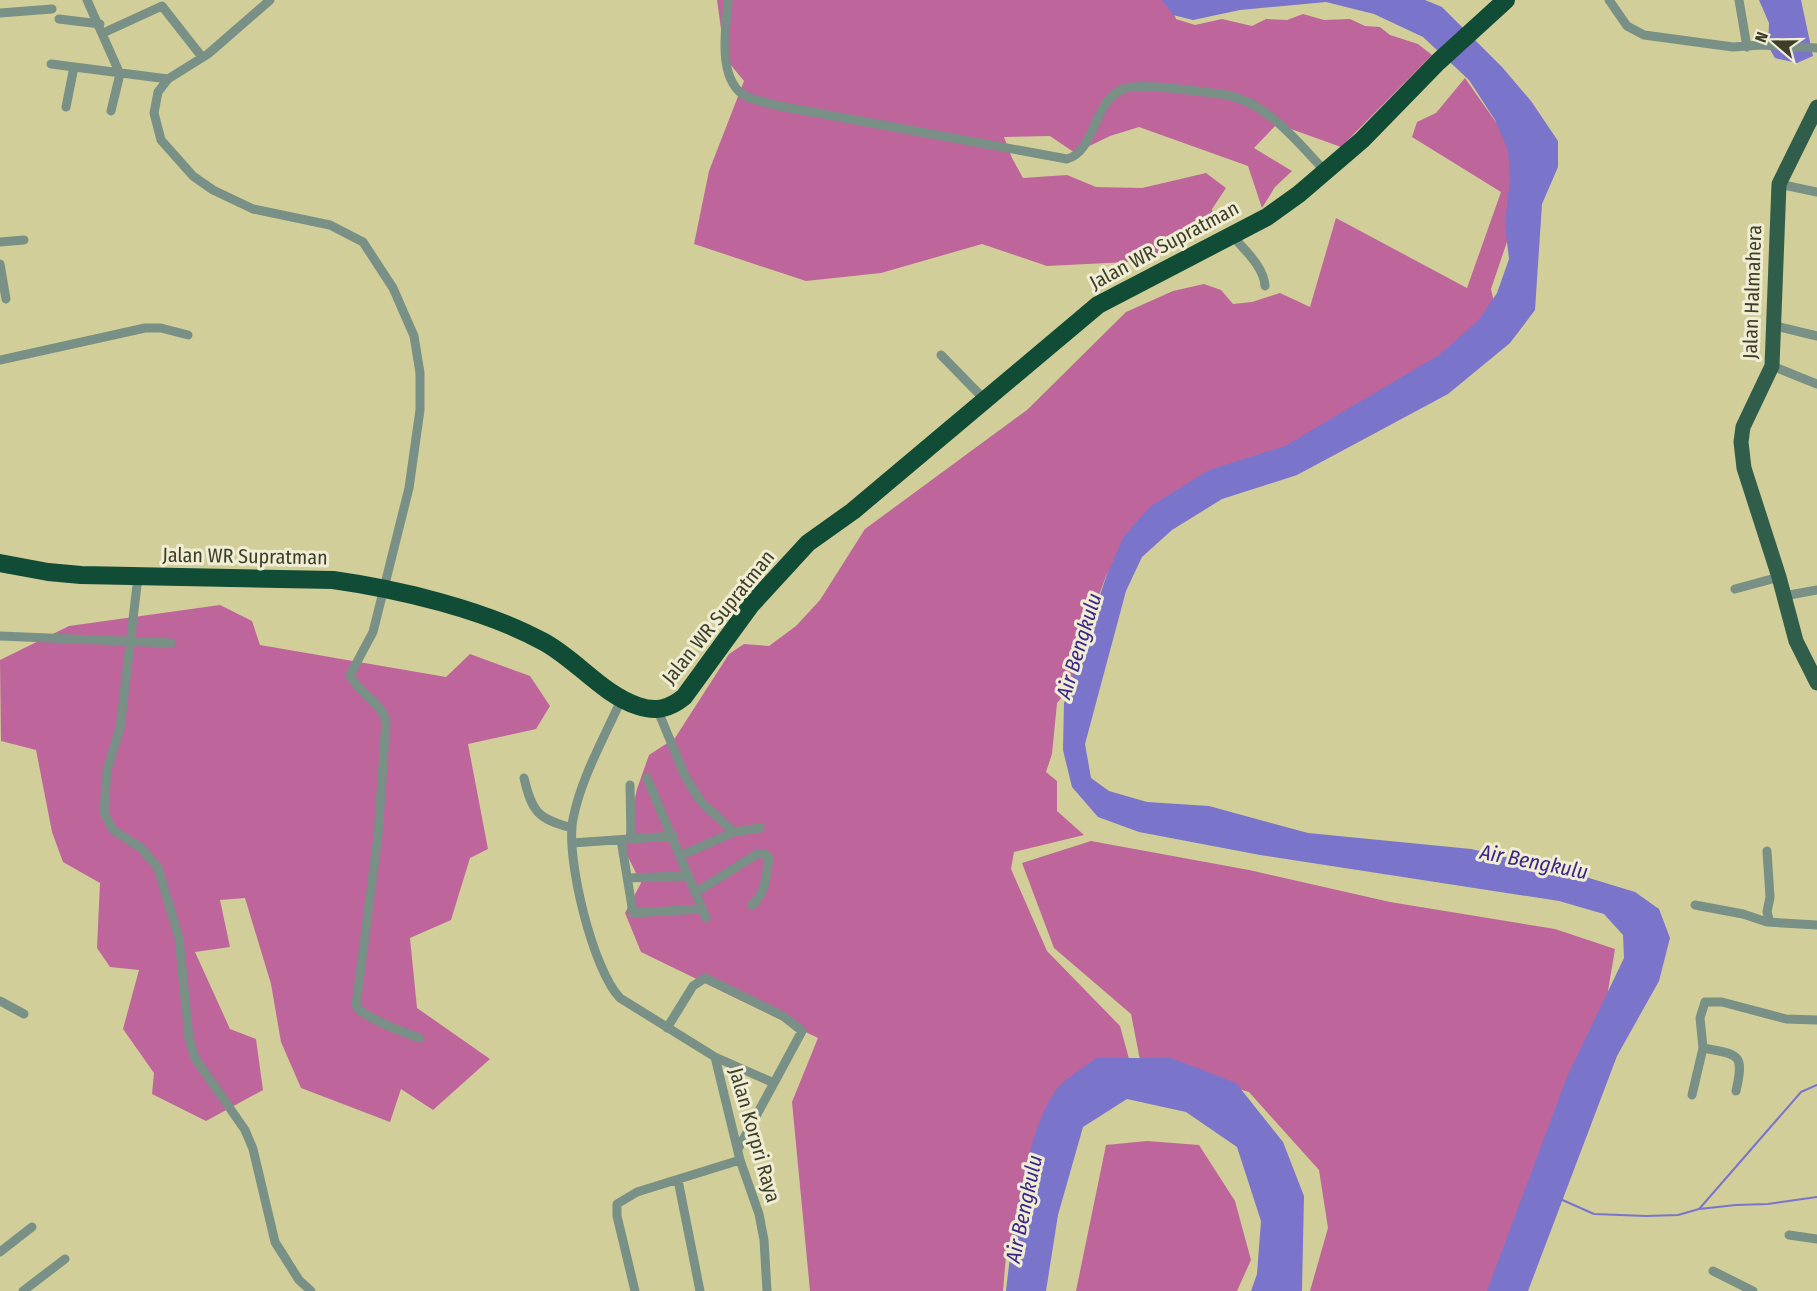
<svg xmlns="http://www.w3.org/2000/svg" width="1817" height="1291" viewBox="0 0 1817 1291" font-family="'Fira Sans Condensed',sans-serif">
<rect width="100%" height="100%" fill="#d1ce99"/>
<path fill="#be669b" d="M717,0H1169L1176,19L1195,25L1222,19L1252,26L1266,19L1287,20L1303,14L1324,20L1350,19L1365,26L1380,27L1390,35L1418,44L1432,55L1341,147L1277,124L1254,148L1292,171L1275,187L1262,208L1248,166L1139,127L1110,136L1075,153L1050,136L1004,137L1012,158L1023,178L1067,175L1096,187L1142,188L1206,173L1226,188L1212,209L1214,228L1148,261L1047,266L982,244L881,273L806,281L694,244L709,171L744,81L725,58Z
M1465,78L1516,151L1509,236L1491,289L1497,316L1469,342L1120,554L1106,576L1093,612L1091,663L1057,703L1052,754L1046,772L1057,781V811L1084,835L1014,852L1011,869L1047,951L1120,1026L1131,1066L1045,1126L1006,1256L1003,1291H810L792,1102L818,1038L641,952L625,913L641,883L623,847L637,789L649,755L675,738L729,654L744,644L769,646L796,626L820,600L865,529L1027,410L1126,312L1173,291L1204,284L1221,290L1233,304L1252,302L1280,293L1310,307L1336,218L1467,288L1501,192L1412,137L1417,122L1436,113Z
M220,605L252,621L260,645L446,677L470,654L530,676L550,706L536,729L468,744L488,849L470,858L451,920L410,938L417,1008L490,1059L433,1110L401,1089L390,1122L301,1088L281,1042L271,984L245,898L220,900L230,947L195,952L230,1029L256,1039L263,1090L206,1121L152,1094L154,1073L123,1029L139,970L110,967L97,948L100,883L63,862L52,832L36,750L1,741L0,660L69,626Z
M1091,841L1249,870L1390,902L1555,929L1615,949L1605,1009L1491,1291H1310L1328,1228L1319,1170L1249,1092L1140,1060L1131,1014L1054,948L1022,863Z
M1147,1141L1199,1145L1235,1201L1251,1260L1237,1291H1076L1106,1145Z"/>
<path fill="#7a74cb" d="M1162,0H1425L1442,7L1502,67L1531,101L1558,141V167L1542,204L1535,310L1510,343L1448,394L1297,475L1222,499L1172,530L1142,557L1126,591L1085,744L1091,778L1109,791L1147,802L1209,806L1308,833L1471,849L1566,871L1635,892L1659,909L1670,938L1659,981L1617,1056L1528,1291H1487L1567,1077L1624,958L1623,935L1604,914L1559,901L1260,855L1139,832L1098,817L1072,787L1063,750L1064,703L1106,577L1124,536L1151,506L1209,470L1285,446L1439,355L1478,321L1497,293L1509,259L1505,225L1510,178L1508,150L1495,120L1469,80L1423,37L1374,14L1326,2L1240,10L1193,20L1173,15Z
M1759,0H1801L1813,56L1797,63L1775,58L1768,46L1769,23Z
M1096,1058H1171L1236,1083L1283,1142L1304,1196L1302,1291H1251L1257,1274L1261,1221L1237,1147L1186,1112L1127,1099L1083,1127L1058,1215L1046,1291H1006C1012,1237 1025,1133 1056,1090C1065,1078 1084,1068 1096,1058Z"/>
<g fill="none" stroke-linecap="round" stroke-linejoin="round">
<path stroke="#7a74cb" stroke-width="2" d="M1558,1198L1594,1214L1646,1216L1678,1215L1699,1209L1736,1205L1768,1204L1817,1197
M1700,1208L1801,1092L1817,1085"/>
<path stroke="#789085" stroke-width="9" d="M87,0L120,74L111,111
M270,0L208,54L168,79L158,92L154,113L161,140L193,176L213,190L253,209L330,225L363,242L393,288L414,336L420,373V410L409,488L373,632L350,675C358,693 382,703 386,721L378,835L356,1005C362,1018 404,1032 419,1038
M728,0C726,28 716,81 747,97C757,101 769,103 779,106L1067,159C1095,152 1093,101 1123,89C1141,82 1199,92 1221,94C1266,100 1296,141 1326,172
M1609,0L1627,26L1644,35L1733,47L1761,45L1817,48
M1739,0L1747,47
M0,13L52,9
M59,19L100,24
M103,33L162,6L202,57
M51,64L168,79
M66,107L74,67
M1779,184L1817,192
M1231,234C1243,249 1264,266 1265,286
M0,242L24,240
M0,264L6,299
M1775,326L1817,336
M941,355L986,401
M0,360L145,328H161L188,335
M1772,366L1817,384
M138,577L120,728L107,770L104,813L113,830L141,848L158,868L179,938L189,1038L195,1058L245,1130L253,1149L275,1242L299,1280L311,1291
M1735,589L1779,577
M1784,596L1817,590
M0,636L171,643
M621,700C604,738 581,778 573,819C565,856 593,971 620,998L715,1057L740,1160L759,1214L764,1240L767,1291
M658,711L685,776L701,802L734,832
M524,778C532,812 538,819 572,828
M647,778L706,918
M630,785L631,839
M621,840L633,913L701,909
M572,843L673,836
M1767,851L1770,897L1767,912L1770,922
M680,856L734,832L760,828
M628,878L687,876
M695,893L757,854H765L769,858C766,876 766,893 752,905
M1695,905L1743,914L1767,922L1817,925
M0,1001L24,1014
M667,1028L693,986L705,978L783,1016L802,1031L774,1083
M1703,1048C1738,1055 1745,1052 1736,1091
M715,1057L774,1083L738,1149
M1692,1095L1703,1048L1700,1018L1705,1002H1722L1786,1019L1817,1020
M678,1180L700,1291
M1789,1235L1817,1239
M0,1252L32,1227
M1713,1271L1753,1291
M23,1291L65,1259
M635,1291L617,1216V1204L637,1192L740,1160"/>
<path stroke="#315e4b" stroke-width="15" d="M1817,107L1779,184L1772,366L1743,427L1741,442L1744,468L1779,577L1796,641L1817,683"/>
<path stroke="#114c37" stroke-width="18" d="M0,563L48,572L81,575L333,580C398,589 486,610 544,642C577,660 602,694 638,706C656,712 669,709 684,697L751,605L808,543L853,511L1098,305L1267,217L1299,194L1362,140L1438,62L1506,0"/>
</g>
<g text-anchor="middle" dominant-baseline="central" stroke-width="6" stroke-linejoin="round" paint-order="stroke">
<g font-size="20" fill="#3f3e28" stroke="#efedd3">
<text transform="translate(1164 245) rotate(-28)">Jalan WR Supratman</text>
<text transform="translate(1752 292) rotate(-88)">Jalan Halmahera</text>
<text transform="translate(245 556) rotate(1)">Jalan WR Supratman</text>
<text transform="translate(718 617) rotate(-51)">Jalan WR Supratman</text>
<text transform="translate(755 1135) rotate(74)">Jalan Korpri Raya</text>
</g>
<g font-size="21" font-style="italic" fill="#3b258b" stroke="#efedd3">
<text transform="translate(1079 646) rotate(-73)">Air Bengkulu</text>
<text transform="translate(1534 862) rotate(11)">Air Bengkulu</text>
<text transform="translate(1024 1209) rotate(-78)">Air Bengkulu</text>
</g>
</g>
<g transform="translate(1775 42) rotate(290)" stroke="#efedd3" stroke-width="4.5" paint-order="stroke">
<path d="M0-4.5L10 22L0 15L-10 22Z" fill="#3f3e28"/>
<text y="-9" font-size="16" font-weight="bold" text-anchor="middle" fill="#3f3e28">N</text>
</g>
</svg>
